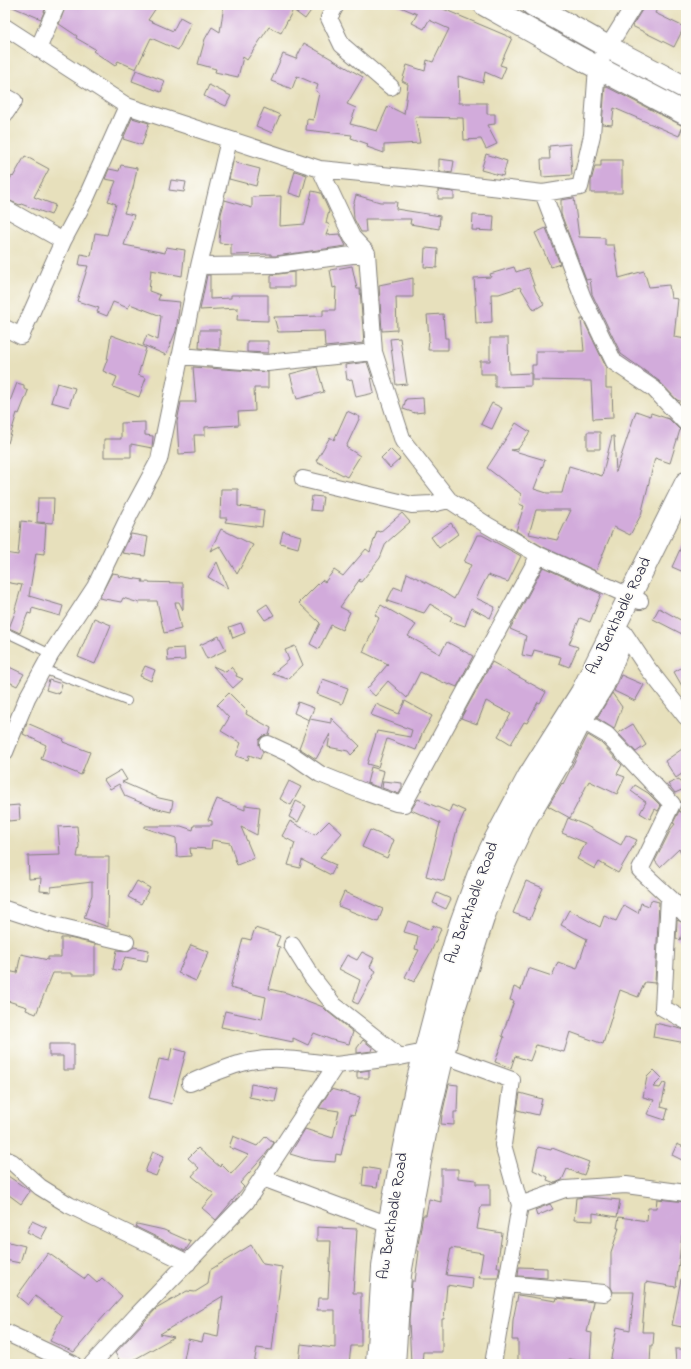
<svg xmlns="http://www.w3.org/2000/svg" width="691" height="1369" viewBox="0 0 691 1369" font-family="'Indie Flower',sans-serif">
<rect width="100%" height="100%" fill="#fdfcf7"/>
<filter id="ink" filterUnits="userSpaceOnUse"><feTurbulence type="fractalNoise" baseFrequency=".025" numOctaves="2"/><feDisplacementMap in="SourceGraphic" scale="8" xChannelSelector="R" yChannelSelector="G"/><feConvolveMatrix kernelMatrix="1 2 1 2 8 2 1 2 1" color-interpolation-filters="sRGB"/></filter>
<filter id="wash" filterUnits="userSpaceOnUse"><feTurbulence type="fractalNoise" baseFrequency=".012" numOctaves="4" result="noise"/><feDisplacementMap in="SourceGraphic" scale="16" xChannelSelector="R" yChannelSelector="G"/><feGaussianBlur stdDeviation="0.9" result="paint"/><feColorMatrix in="noise" values="0 0 0 0 0 0 0 0 0 0 0 0 0 0 0 0 0 1.4 0 .05"/><feComposite in="paint" operator="in"/></filter>
<g filter="url(#wash)">
<rect width="100%" height="100%" fill="#e7e0bc"/>
<g id="blocks">
<path fill="#d2abdb" fill-rule="evenodd" d="M8,5H47L41,19Z
M66,5H158L148,20L173,31L180,17L191,23L178,50L151,38L136,69L118,61L115,66L93,51L95,49L76,38L77,36L59,24Z
M224,5H315L305,19L293,10L281,33L269,27L247,60L243,57L238,77L215,72L216,69L198,64L205,39L212,27L220,32Z
M396,5H434L512,38L500,65L506,67L501,79L485,72L483,83L458,76L459,103H487V114H495V124L487,125L497,144L486,149L481,139L464,140L463,118L415,117L420,143L384,145V153L367,147L368,144L351,138L352,135L306,130L307,119L313,120L319,93L316,91L318,85L297,76L292,89L271,81L283,54L296,59L304,43L363,77L347,104L356,108L350,124L377,131L388,106L404,114L408,84L402,81L407,65L425,71L427,60L433,62L449,29L429,20L424,29L412,23L417,14Z
M643,5H659L655,13L684,27L674,47L632,26L642,10Z
M136,70L165,81L161,92L132,81Z
M209,85L231,96L226,106L204,96Z
M605,86L683,126L679,136L614,108L612,125L602,124Z
M264,108L280,115L272,133L256,126Z
M132,118L149,123L142,145L123,139Z
M570,144L572,175L542,177L541,159H550L549,146Z
M486,154L507,161L503,176L481,170Z
M25,156L49,169L34,197L55,205L51,215L21,204L20,205L5,199V187L12,176L13,177Z
M439,159L454,161L452,173L439,171Z
M601,160H622V193H591V181L595,166H601Z
M233,162L260,169L256,186L229,179Z
M121,165L137,168L133,188L124,213L134,215L124,245L165,253L166,247L185,250L182,276L151,270L149,291L160,295L158,300L180,302L176,331L166,355L143,345L147,335L158,340L161,316L130,304L128,308L113,302L107,316L97,312L99,308L77,301L88,266L79,265L81,254L91,256L95,233L107,235L116,204L108,201L116,181L105,179L109,169L119,171Z
M295,171L307,175L301,197L289,193Z
M171,180L186,182L184,192L169,190Z
M438,190L454,192V199H438Z
M312,191L321,193L329,211L326,223L330,225L326,235L340,234L346,246L276,256H271V254L231,255V244L219,243L221,214L225,200L252,208V197L281,196L280,226L305,224Z
M356,195L380,202H397L396,209L440,216L439,229L410,224L411,219H365L366,232H361L354,219L353,206Z
M574,198L579,237L605,238V245H614L619,278L644,271L649,287L669,285L671,298L678,299L674,337L686,339V403L677,400L659,381L621,354L592,294L590,279L586,280L561,214V200Z
M473,215L494,216L493,231L472,230Z
M546,228L560,264L551,267L535,233Z
M425,248L438,249L437,268L424,267Z
M352,266L357,289H360L364,343L325,347L324,331L278,332L274,317L323,316V310H335L336,287L333,288L330,270Z
M514,267L516,272L528,268L536,291L544,304L534,310L520,287L499,294H491L492,322L476,323L475,305H476L474,278L491,277L490,274Z
M294,272V287H271V275Z
M207,275H210V299L231,298V295H268V321L237,320L238,308L200,310Z
M413,278V297H396L397,330L382,331L379,285Z
M443,314L445,338H448V350H428L429,338L427,315Z
M581,319H583L606,367V388H612L613,418L593,419L591,381L532,380V365H536V351H584Z
M200,330H220V350L199,348Z
M111,335L146,348L138,375L146,378L139,397L113,387L117,377L103,371L107,360Z
M400,338L407,384L396,385L390,339Z
M490,338H508L509,374L531,373V386L495,387V374H480V361H490Z
M247,341H268V353L247,352Z
M367,362L372,377H371L374,393L356,397L352,379L347,380L345,365Z
M193,367L268,372V388H254L255,411L238,412L239,425L205,427V435H194L195,453L179,454L177,422L181,402H196Z
M317,367L324,392L297,399L290,374Z
M17,383L24,385V389L28,391L19,414L17,413L8,443H5V414Z
M57,383L75,388L69,407L51,402Z
M423,398L424,412L415,413L403,409L406,399Z
M492,403L502,408L492,429L481,424Z
M347,411L360,417L346,447L360,456L347,477L316,461L330,437L334,440Z
M636,411L650,416L651,413L669,419L680,430L670,463L655,458L641,515L630,535L614,527L596,571L543,547L516,531L524,506L519,504L521,494L487,468L516,423L530,432L518,449L511,450L545,460L534,489L547,493H562L569,466L602,476L612,436H614L616,472ZM536,510H571L557,540L529,534Z
M145,422V435L153,436L152,448L131,444V457H104V439H121V423Z
M587,432H600V449H587Z
M390,449L400,459L390,468L381,458Z
M221,489H238V506L264,510L262,527L225,522L227,518H220Z
M312,496L323,497L321,511L310,510Z
M38,498H54L53,523L37,522Z
M402,513L410,522L386,543L380,558L361,582L359,581L360,579L340,607L350,612L342,630L331,625L319,649L310,644L320,623L299,603L322,580L325,582L334,570L343,576L366,549L370,552L377,531L380,532Z
M21,521L46,524L44,554L36,553L29,596L63,606L60,616L32,608L31,614L28,613L20,633L9,628L16,610L15,609L22,585L5,582V553L18,555Z
M451,523L458,534L439,548L431,537Z
M221,529L253,545L237,574L220,546L210,551Z
M283,531L301,536L298,548L280,543Z
M131,534L148,537L145,556L122,553Z
M477,535H482L521,556L508,582L488,575L476,598L495,607L490,618L471,608L465,626L450,621L452,617L430,604L424,613L387,601L394,587L402,590L407,573L437,588L454,599L471,565L464,562Z
M686,536V573L672,567Z
M217,562L228,589L208,577Z
M543,567L601,594L590,622L580,618L569,644L578,647L569,667L559,663L561,657L534,650L532,657L522,655L526,636L510,629Z
M112,573L119,574L118,576L143,580L142,582L183,583V610L179,602H175L181,629L164,633L157,601H139V603L123,598L121,602L99,598Z
M267,604L274,615L265,620L258,610Z
M381,605L416,625L408,636L440,654L447,642L473,656L457,687L450,684L449,685L420,672L407,698L388,681L375,696L367,689L388,664L363,652L379,618L375,615Z
M659,608L686,623V636L653,619Z
M94,618L111,625L95,664L78,657Z
M241,623L245,633L233,638L229,627Z
M219,636L226,650L207,659L200,645Z
M295,646L303,665L288,679L272,674L289,660L285,650Z
M184,648L185,660L168,661L167,649Z
M492,662L546,692L540,703L538,702L527,723L524,722L511,744L498,736L511,714L486,701L477,724L461,718Z
M5,665L24,674L17,686L5,680Z
M686,665V693L674,672Z
M145,666L155,670L151,681L140,676Z
M213,666L226,672L231,667L237,674L236,676L243,679L233,688Z
M621,675L644,685L635,701L614,691Z
M323,679L348,688L342,704L317,694Z
M49,680L62,684L59,694L46,690Z
M229,693L247,711L246,714L271,728L269,735L263,736L259,740V745L263,751L260,759L249,755L248,760L236,756L241,743L221,731L229,718L217,705Z
M612,693L622,707L614,729L597,718Z
M405,701L432,716L422,734L416,750L387,739L378,767L367,764L377,731L410,737L412,730L371,715L376,704L399,714Z
M298,702L314,708L309,720L294,713Z
M331,718L360,746L351,755L348,751L328,747L330,734L316,759L299,748L310,719L331,723Z
M27,723L64,739L63,742L90,752L81,775L41,759L46,745L23,734Z
M633,724L646,745L636,752L618,733Z
M588,735L601,743L622,765L617,774L625,777L617,794L589,781L570,818L548,806L562,783L563,784Z
M682,749L686,755V771L676,778L665,761Z
M371,767L384,771L380,788L367,783Z
M121,770L127,780L122,782L159,798L173,801L171,812L154,808L125,796L119,784L110,789L104,780Z
M679,779L684,789L675,793L668,784Z
M289,781L301,787L291,805L280,799Z
M383,781L402,783V788L399,794L382,788Z
M635,785L648,793L661,806L658,811L655,809L650,819L640,813L646,802L631,791Z
M217,799L245,810V805L260,807L257,835L241,827L254,858L237,865L230,843L212,840L211,849L190,848L191,856L177,857L176,838L145,828V826H181L193,830L194,825H212V821L208,820Z
M418,799L449,812L452,805L465,811L457,829L444,881L426,876L440,823L411,810Z
M296,801L306,806L298,822L289,817Z
M19,805L20,820L8,821L7,806Z
M679,811L685,815L686,814V860L679,849L660,867L655,861L671,829L675,824L673,823Z
M568,818L585,825L621,845L626,835L637,840L618,873L599,862L595,869L577,859L586,843L562,833Z
M290,821L315,835L329,821L342,833L320,858L336,865L331,875L302,860L300,868L288,865L295,843L282,836Z
M77,826L79,846L77,857H109L108,927L84,918L92,895V882L51,887V892L40,891L41,878L29,879L28,856L60,855L58,827Z
M370,830L394,840L387,858L362,847Z
M137,881L150,888L141,904L128,897Z
M526,881L543,888L530,919L513,913Z
M344,892L383,909L378,922L338,906Z
M437,893L451,899L446,909L433,903Z
M651,900L659,902L655,983L645,982L638,997L620,990L603,1044L570,1032L564,1052L536,1045L530,1061L515,1056L511,1068L495,1062L504,1037L502,1036L514,1001L510,1000L514,987L521,990L528,968L552,976L558,962L577,969L587,939L561,925L569,910L600,927L604,916L616,921L624,905L638,913L641,903L649,906Z
M677,920L686,924L680,940L676,938Z
M408,921L431,930L433,925L441,929L431,952L414,982L405,977L419,950L415,949L418,936L404,932Z
M255,928L280,936L276,946L280,947L269,989L287,993L323,1007L328,1012L353,1032L349,1044L332,1040L314,1033L308,1045L293,1038V1042L221,1027L225,1011L262,1019L266,997L230,988L243,938L251,940Z
M61,938H69L95,944V975H72V973H53L36,1014L26,1010L27,1007L5,1000V979L8,971L17,973L21,954L48,960V957H61Z
M191,945L209,952L196,981L178,973Z
M134,947L149,950L147,961L125,957L120,971L113,969L117,950L128,951Z
M362,952L374,958L370,967L376,971L358,1004L353,1002L360,980L339,969L347,955L357,960Z
M655,1023L686,1030V1043L653,1037Z
M363,1040L373,1048L372,1051L357,1053V1048Z
M49,1044H74V1070H63V1056H49Z
M172,1048L186,1052L172,1104L149,1098L159,1059L169,1061Z
M369,1070V1078H357V1072Z
M654,1070L662,1078L653,1087L660,1088L663,1083L666,1084L661,1107L668,1109L665,1120L647,1114L654,1100L643,1097L647,1077Z
M251,1084L278,1089L275,1102L249,1097Z
M449,1084L458,1085L457,1112H454V1125L441,1124L442,1115Z
M331,1089L360,1097L354,1115L350,1114L341,1155L336,1154L335,1162L310,1160L290,1154L305,1129L333,1138L339,1111L319,1108Z
M520,1093L542,1099L538,1115L517,1110Z
M233,1136L257,1146L266,1136L274,1143L265,1155L240,1183L244,1187L216,1220L202,1208L214,1194L192,1176L199,1168L188,1158L198,1148L220,1167L221,1164L231,1174L248,1155L229,1147Z
M677,1144L686,1148V1162L672,1155Z
M538,1147L551,1150L552,1148L589,1162L584,1175L567,1169L562,1180L555,1183L547,1180L548,1177L533,1170Z
M153,1151L164,1156L156,1176L145,1172Z
M364,1167L380,1170L377,1187L362,1185Z
M441,1169H458V1178L476,1180V1184H490V1206H481L477,1229L502,1233L497,1267H500L498,1278H479L483,1253L451,1248L446,1275L473,1278L472,1289L447,1285L444,1319H442V1352H423L422,1364H411L409,1321L412,1281H415L419,1251H417L423,1215H426L429,1199L441,1202Z
M5,1174L30,1191L21,1204L5,1192Z
M587,1197L620,1200L617,1217L593,1213V1221L574,1220L576,1198Z
M657,1199L686,1202V1235H682L676,1287L646,1282L642,1332H654L653,1345H651L650,1364L625,1363V1362L610,1363L617,1327L630,1330L634,1292H613L611,1287V1252L619,1228H617L619,1217L647,1221L648,1208H656Z
M550,1204L553,1209L537,1216L535,1210Z
M32,1221L47,1228L41,1239L27,1232Z
M137,1224L164,1230L191,1242L185,1251L136,1227Z
M317,1227L357,1229L353,1293H361V1346H351L349,1364H299L301,1344L335,1348V1310H317L318,1298H328L331,1241H317Z
M5,1241L25,1246L20,1263L5,1260Z
M251,1245L263,1264L282,1267L272,1350L257,1348L254,1364H183L188,1339L202,1342L204,1334L218,1337L223,1296L160,1334L174,1337L130,1362L120,1361L115,1353L156,1309L187,1291L195,1292L208,1284L210,1270Z
M48,1253L85,1279L88,1275L97,1283L102,1278L122,1296L97,1324L96,1323L92,1331L74,1352L50,1341L62,1316L35,1296L28,1305L17,1296Z
M519,1267L547,1268V1278L518,1276Z
M681,1279H686V1306L682,1327L672,1325Z
M518,1295L556,1301L557,1298L594,1302L587,1332L592,1333L590,1363L569,1359L568,1364H518V1340H512L513,1320Z
M675,1349H686V1364H676Z"/>
</g>
</g>
<g filter="url(#ink)">
<use href="#blocks" fill-opacity="0" stroke="#84817c" stroke-width="1"/>
<g fill="none" stroke-linecap="round" stroke-linejoin="round">
<g stroke="#84817c" stroke-width="10">
<path id="lane" d="M5,632L51,654
M43,669L127,701"/>
</g>
<g stroke="#84817c" stroke-width="18">
<path id="street" d="M336,5L329,18L342,45L391,87
M5,27L127,106L320,169L413,178L543,193L580,187L592,135L597,67L608,47L634,5
M38,49L57,5
M5,96L14,101L5,114
M320,169L352,237L367,253L374,352L403,441L449,500L487,525L539,555L640,601
M543,193L583,298L614,362L654,389L686,423
M5,208L63,241
M199,266L277,265L367,253
M5,328L21,336L63,241L86,198L127,106
M180,356L267,363L374,352
M303,479L412,505L432,504L449,500
M613,627L624,633L646,666L686,717
M581,720L607,735L672,804L640,870L669,897L686,915
M268,744L294,756L320,774L367,793L396,803L404,804L539,555
M5,752L27,698L51,654L95,587L130,514L159,460L199,266L229,140
M669,897L663,1008L686,1021
M5,909L54,925L126,942
M292,945L312,977L334,1005L400,1057
M443,1055L512,1080L503,1145L520,1205L493,1364
M190,1083C206,1076 222,1069 239,1064C270,1054 305,1061 336,1065
M5,1159L12,1162L40,1187L69,1205L188,1263
M263,1178L389,1225
M520,1205L565,1189L626,1185L686,1193
M506,1284L604,1293
M5,1332L73,1364
M92,1364L138,1314L246,1202L336,1065L400,1057L425,1052"/>
</g>
<g stroke="#84817c" stroke-width="24">
<path id="secondary" d="M377,1364L383,1267L389,1225L400,1166L418,1079L445,976L461,923L478,876L494,842L529,776L582,692L686,483
M394,1364L400,1275L413,1198L427,1123L453,1012L484,915L502,869L523,824L560,761L581,720L603,685L618,648"/>
</g>
<g stroke="#84817c" stroke-width="24">
<path id="highway" d="M485,5L585,61L686,114
M533,5L608,47L686,88"/>
</g>
<use href="#lane" stroke="#fff" stroke-width="8"/>
<use href="#street" stroke="#fff" stroke-width="16"/>
<use href="#secondary" stroke="#fff" stroke-width="22"/>
<use href="#highway" stroke="#fff" stroke-width="22"/>
</g>
</g>
<g text-anchor="middle" dominant-baseline="central" stroke-width="3.5" stroke-linejoin="round" paint-order="stroke">
<g font-size="16" fill="#22223b" stroke="#fdfcf7">
<text transform="translate(619 616) rotate(-64)">Aw Berkhadle Road</text>
<text transform="translate(472 903) rotate(-70)">Aw Berkhadle Road</text>
<text transform="translate(393 1216) rotate(-81)">Aw Berkhadle Road</text>
</g>
</g>
<rect width="691" height="1369" fill="none" stroke="#fdfcf7" stroke-width="20"/>
</svg>
